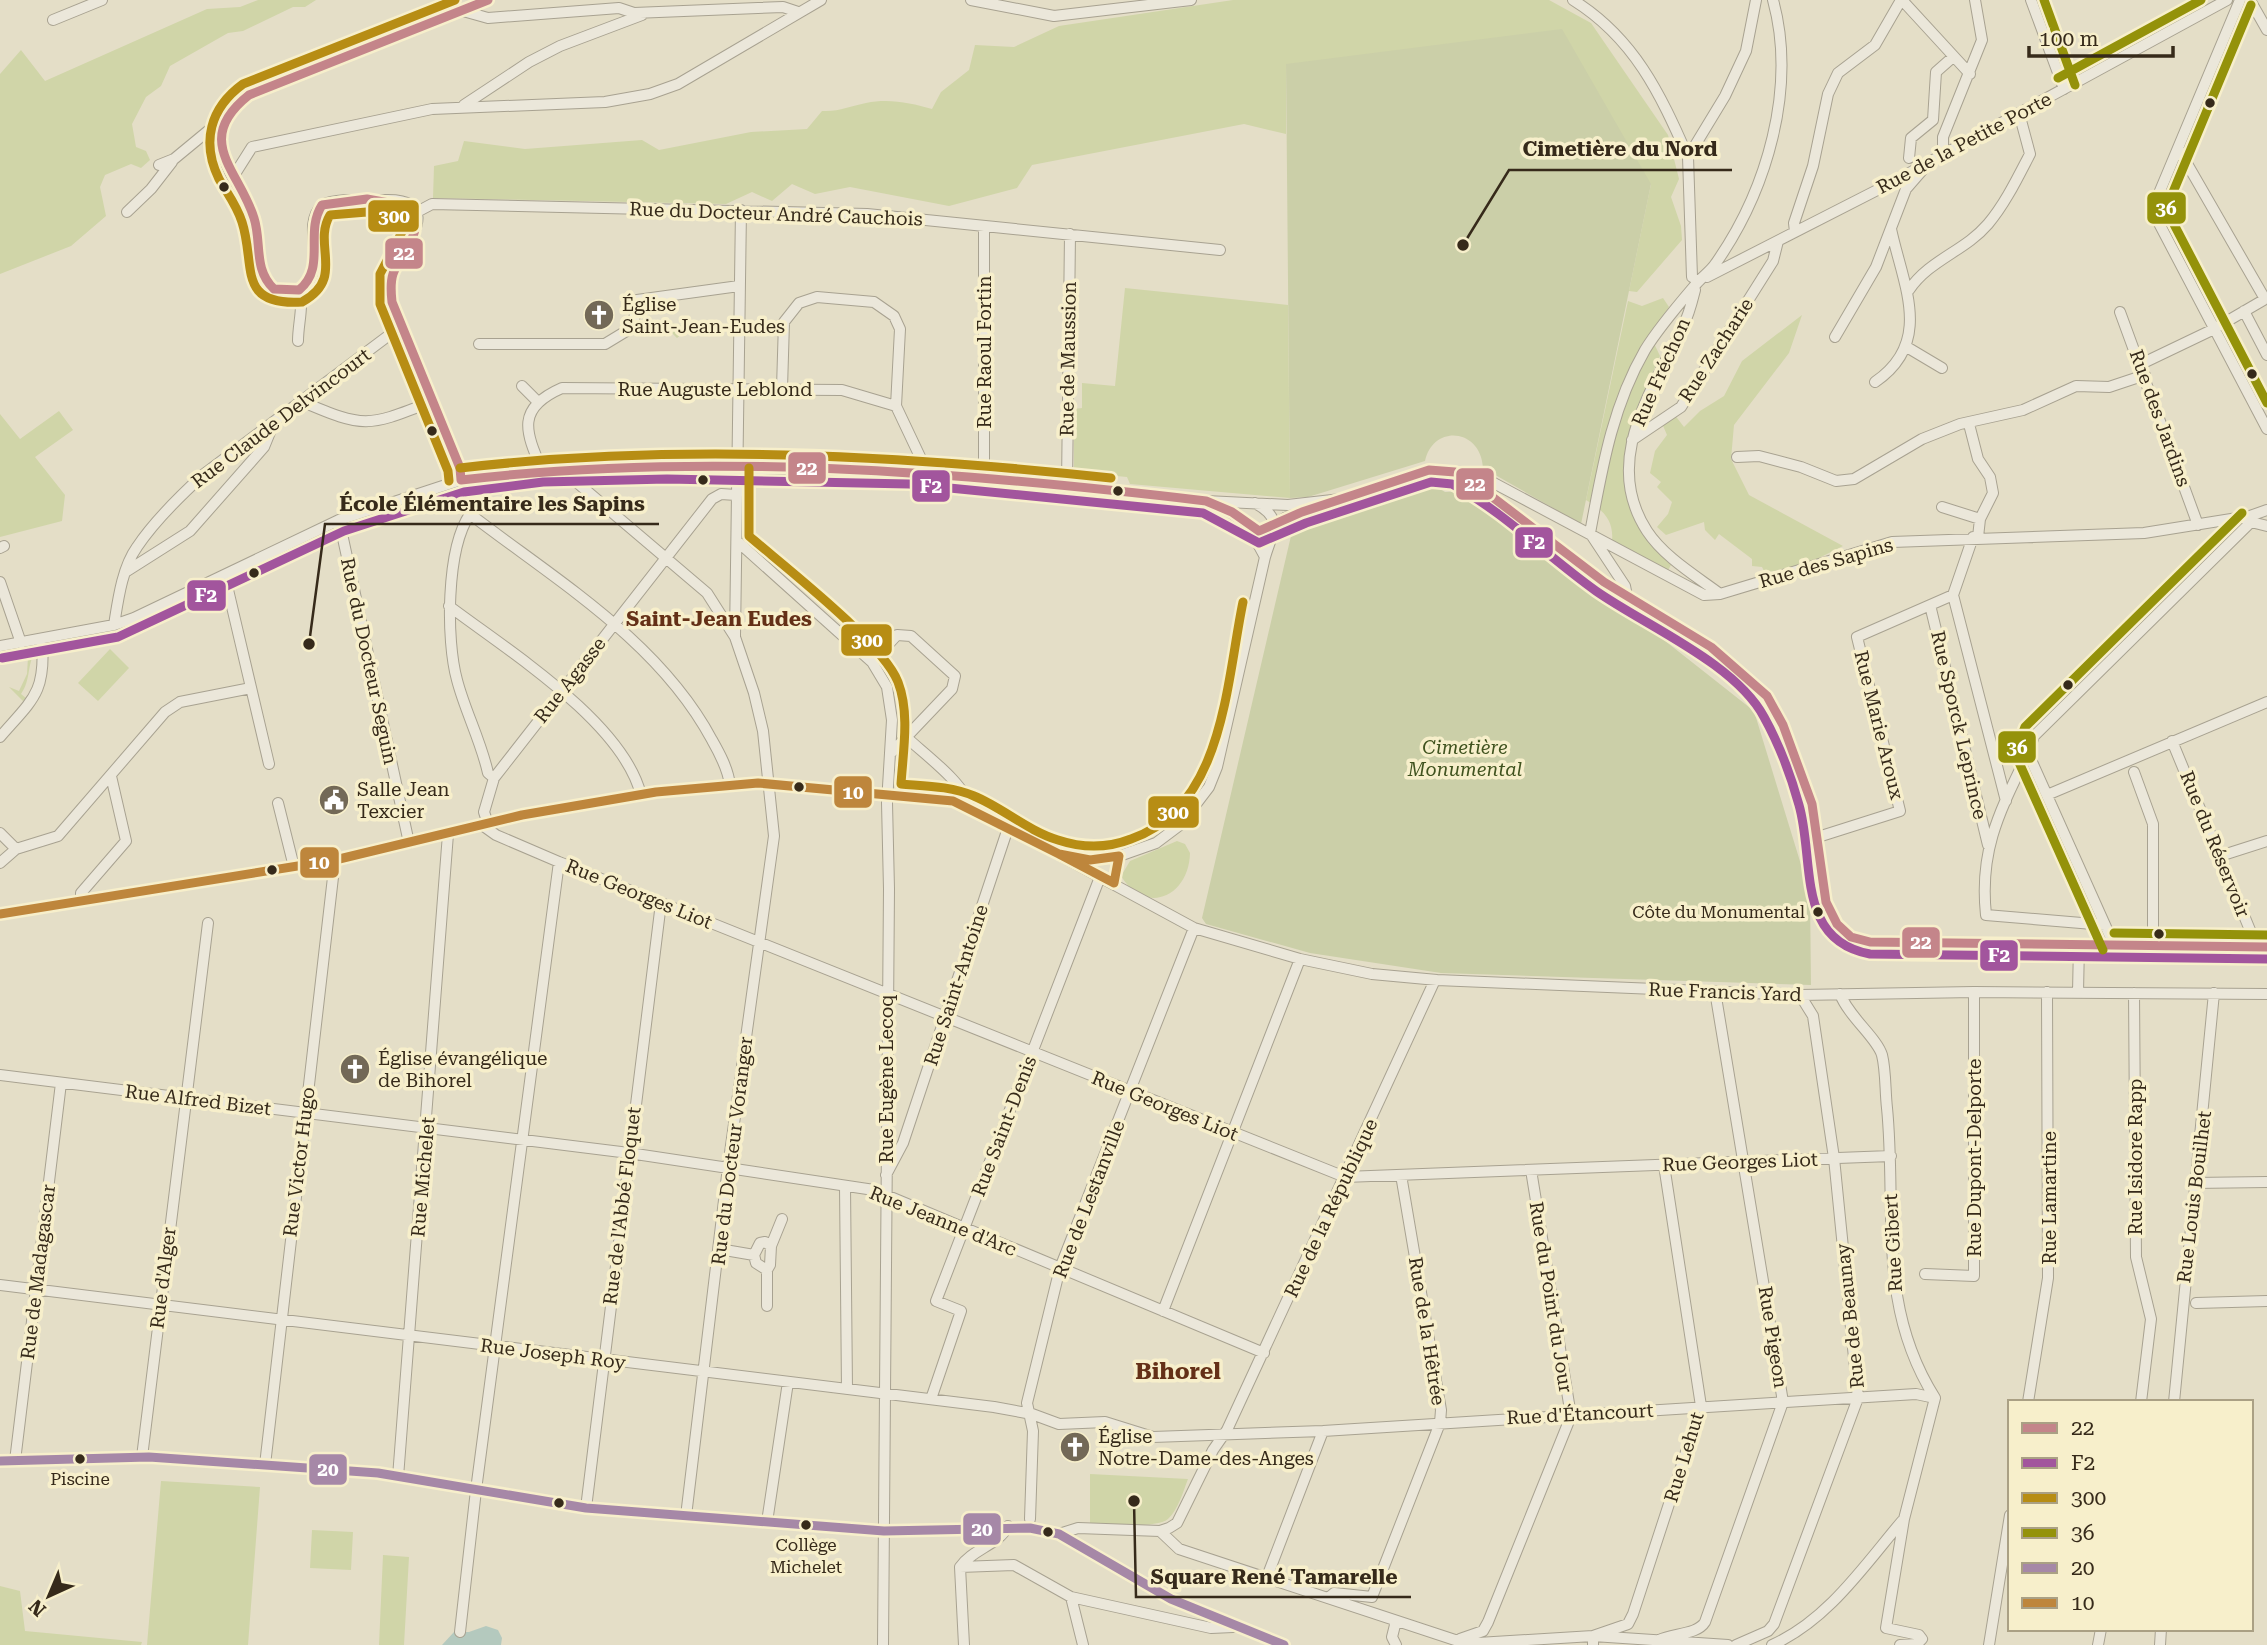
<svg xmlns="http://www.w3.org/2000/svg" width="2267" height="1645" viewBox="0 0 2267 1645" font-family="'Roboto Serif',serif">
<rect width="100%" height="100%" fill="#e4dec7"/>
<path fill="#d0d5a8" d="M258,0H316L305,7H293L243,31L228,33L170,66L161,86L146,97L132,124L136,147L146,151L150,160L141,168L131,164L105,175L100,187L106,216L71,246L0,274V74L21,50L45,81L207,9L240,7Z
M1233,0H1549L1591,23L1668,135L1679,179L1671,197L1681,226L1682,240L1637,292L1629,291L1651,184L1286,65V134L1244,124L1032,165L1017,188L949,206L850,187L815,194L792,184L772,201L752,192L726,204L433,198L434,166L458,161L464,141L525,149L642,140L659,150L751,132L807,129L822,111C839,112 850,106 866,103C889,98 911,103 932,109L941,92L969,70L975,45L1014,47L1059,26Z
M1125,288L1288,305L1290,498L1130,484L1127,477L1074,472V409L1082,408V383L1115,386Z
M1663,298L1669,307L1650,335L1660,356C1620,445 1601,484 1671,565L1666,574L1612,541C1614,520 1603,510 1586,500L1628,301L1642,306Z
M1802,315L1789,353L1734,425L1731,459L1749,495L1843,546L1807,564L1765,573L1762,567L1752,566V559L1719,534L1715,540L1705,530L1704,522L1666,535L1657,527L1668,514L1672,502L1657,487L1661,482L1650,473L1655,451L1667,435L1661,421L1674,414L1684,427L1700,411L1724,396L1742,361Z
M665,321L689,328L677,338L662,323Z
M59,411L73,430L35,457L65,495L62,521L0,537V414L20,439Z
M110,649L129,668L98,701L78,683Z
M35,652C27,664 31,680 21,694L26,698L23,701L9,687L19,691L27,674L28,657L23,653Z
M1177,841L1185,844L1190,853C1189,897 1145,916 1121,876L1130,861Z
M1090,1474L1188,1479C1183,1492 1178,1510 1168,1519C1156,1529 1107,1524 1090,1523Z
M161,1481L260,1487L248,1645H147Z
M312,1530L353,1532L351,1570L310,1568Z
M383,1555L409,1557L404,1645H379Z
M0,1586L20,1591L25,1631L142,1642L141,1645H0Z"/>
<path fill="#cbcfa8" d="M1562,29L1651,184L1581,524L1483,468C1481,428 1433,424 1425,461L1308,497L1290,498L1286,64Z
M1430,482L1445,492L1465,491L1603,592L1754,711L1810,894L1811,985L1441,973L1310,953L1206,924L1202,918L1294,523Z"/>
<path fill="#b4c9be" d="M486,1626L498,1630L502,1638L501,1645H442L454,1632H469Z"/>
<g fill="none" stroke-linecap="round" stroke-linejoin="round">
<g stroke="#a8a291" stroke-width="12">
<path id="minor" d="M488,0L249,95C234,106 222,120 221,139C220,169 245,191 254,219C261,242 252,274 274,289L299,290C333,272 298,229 322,205C340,197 366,201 386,200C448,199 401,251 393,275C390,284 391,293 392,302L460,468L470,514C446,549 446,640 457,680C465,711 481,741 488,773L494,778
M971,0L1054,16L1191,0
M1573,0C1634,38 1660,93 1688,157
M1902,0L1970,74
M2031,0L2064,89
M2240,0L2152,210L2267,429
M2250,0L2267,30
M463,11L488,18L619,8L634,13L783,7L798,12
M53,20L102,0
M464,105L529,62L560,46L642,15
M2178,148L2265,299
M1943,152V137L1982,40L1975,0
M1909,158L1911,138L1933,120L1936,72L1953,57
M159,165L174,159L214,126L224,127
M233,177L252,147L432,109L605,102L650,94L678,84L821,0
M127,212L151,189L172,162
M415,213L432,204L867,214L1220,250
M1795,232L1794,223L1813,166L1828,94L1838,73L1875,45L1901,0
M1707,277L1891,183L2227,0
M1699,281L1692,277L1688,157L1725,96L1746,51L1756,0
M1695,290C1692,302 1689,315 1683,326C1653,390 1601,460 1647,531C1664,557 1696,576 1720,594
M1909,290C1929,260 1965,251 1988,224C2005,204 2018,177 2030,154L2019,113
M2244,311L2267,355
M2120,312L2198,525
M1835,337L1876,267L1906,189L1926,166
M298,341C298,323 304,307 299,290
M479,344H605L633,327L637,300L739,286
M1905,346L1942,368
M2141,364L2212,330L2267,298
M1875,382C1934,342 1903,285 1891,229
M522,386L537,401
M782,388L784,322L799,303L817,297L874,302L894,316L900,329L896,406
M303,402C366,429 369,426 431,402
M1969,424L1978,459L1990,477L1993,493L1980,519L1978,537
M1632,440L1681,407L1773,261L1778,241
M1737,457L1759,456L1801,467L1836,481L1854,479L1922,439L1960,424L2023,410L2076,386L2109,387L2145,375
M561,469L707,593L735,637L754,693L763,731L774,836L728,1167L686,1516
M542,470C525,431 516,408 562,388L842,390L896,406L923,463L925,472
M1465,474L1490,481L1704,595L1720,594L1892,542L2144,533L2250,516L2267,510
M984,478V226
M1067,485L1070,234
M1334,501L1429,470L1455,472L1485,491L1604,582L1711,647L1767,696L1783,725L1812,804L1826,902L1837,924L1851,937L1870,942L2267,947
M1215,504C1241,513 1253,534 1265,557
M1942,507L1980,519
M470,514C557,581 659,641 712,740C720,754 728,769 730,785
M339,520L409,843
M2251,522L2267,526
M1245,524L1259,531L1266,530L1285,518L1319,506
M737,541L872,662L887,687L892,720L887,803L889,889L883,1645
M0,548L4,546
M127,571L190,531L264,447L273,425
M225,577L269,764
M0,582L21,643
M1953,595L2006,801
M1627,596L1625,586L1590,533C1602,469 1612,407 1645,350C1659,327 1680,303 1697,283C1703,276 1711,271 1716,263C1767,190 1797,88 1773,0
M1930,605L1988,845
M449,606C507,650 623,722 641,795
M114,625C118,600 122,568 137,547C155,520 181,495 204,474L392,333L402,330
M735,637L741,210
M0,646L114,625L134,618L339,520L461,480L542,470L843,469L925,472L1206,501L1288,505L1341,499
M872,662L897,635L911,636L955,676L952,689L892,752
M0,737C33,699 46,693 42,640
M906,737C923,753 967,785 969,807
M2172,741L2257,947
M2028,753C2000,811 1979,849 1986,915L2105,925
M2134,772L2153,824V946
M2047,795L2267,702
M278,803L294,867
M488,824L484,812L494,778L712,499L721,494L736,495
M482,825L496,835L559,862L1345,1177L1891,1156
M0,833L16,849L58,836L165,712L180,702L251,688
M1818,837L1900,811L1857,637L1953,595L1973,537
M2220,856L2267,841
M1063,857L1194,928L1300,959L1372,974L1437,980L1800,995L1974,992L2267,994
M0,863L16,849
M1114,883L1119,856
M81,901V893L126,841L111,776
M0,914L335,860L522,815L656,792L758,783L953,801L1059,854L1090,860L1119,856L1156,843L1180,825L1209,787L1217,767L1265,557C1273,530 1284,519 1255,503
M2114,945L2028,753L2034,736L2251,522
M2078,992L2079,945
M2134,993L2136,1257L2151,1319L2141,1402
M1840,994C1849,1017 1877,1038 1882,1055C1886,1071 1885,1091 1887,1108C1897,1210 1876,1305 1935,1398L1904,1519L1886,1628L1919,1635L1922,1639L1917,1644L1900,1645
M0,1075L629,1153L874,1190L1264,1353
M886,1175L903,1143L1008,828
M2194,1183L2267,1182
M845,1186L847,1389
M771,1246L782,1219
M719,1249L754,1255L760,1243L765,1242L771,1246L770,1265L767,1270L756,1263L754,1255
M767,1270V1306
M1925,1274L1974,1276V992
M0,1285L994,1407L1032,1414L1059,1424L1105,1422L1153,1437L1323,1431L1916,1394L1935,1398
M2196,1303L2267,1301
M1163,1311L1300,959
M931,1399L961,1311L936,1301L1100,877
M2028,1402L2048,1278L2047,992
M2174,1402L2214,993
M142,1457L208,923
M0,1461L149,1457L378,1473L586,1508L884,1531L1030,1528L1059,1534L1171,1599L1284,1645
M15,1461L61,1083
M265,1465L335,860
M398,1477L448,834
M586,1508L661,903
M1030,1519L1033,1431L1027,1403L1060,1268L1194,928
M767,1522L788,1382
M1160,1531L1179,1549L1458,1641L1478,1643L1593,1636L1728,1645
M1059,1534L1078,1528L1160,1531L1169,1528L1177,1523L1213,1450L1227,1430L1435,980
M960,1567L1014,1565L1071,1597L1083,1645
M1267,1577L1323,1431
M1071,1597L1211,1628L1233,1627
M1328,1598L1334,1593L1372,1597L1440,1423L1441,1410L1401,1175
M1396,1621L1392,1637L1396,1645
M460,1632L476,1490L559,862
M1460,1639L1483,1631L1488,1622L1571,1416L1531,1170
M1659,1640C1673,1633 1697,1635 1705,1622L1783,1402L1715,991
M964,1645L960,1567C972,1549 999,1545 1008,1526
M1593,1645V1636L1628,1624L1633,1614L1701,1406L1664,1165
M1736,1645L1768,1631L1774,1624L1858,1398L1834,1158L1813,1016L1800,995
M1772,1645C1827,1621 1864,1566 1902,1521
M1989,1645L2010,1515
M2098,1645L2101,1629
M2160,1645L2161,1629"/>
</g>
<use href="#minor" stroke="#ebe7da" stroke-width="10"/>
<g stroke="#f7efcb" stroke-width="14">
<path id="bus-1" d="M461,480C707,451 961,472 1206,501L1232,512L1259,531L1302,512L1429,470L1455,472L1470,480L1604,582L1711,647L1767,696L1783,725L1812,804L1826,902L1837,924L1851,937L1870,942L2267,947
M461,480L460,468L392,302C391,293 390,283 393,274C402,249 425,235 411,207L367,199L322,205C304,233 327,267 299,290L274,289C253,269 262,243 254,218C239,170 192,140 249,95L488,0"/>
</g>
<g stroke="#f7efcb" stroke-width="14">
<path id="bus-2" d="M2,658L118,637L344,531L464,492L543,482L667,479L909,484L1203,513L1259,543L1306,523L1431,482L1452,484C1504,512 1548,557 1596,591C1646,626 1735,663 1764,717C1779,744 1791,776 1799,805C1815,860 1795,940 1870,954L2267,959"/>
</g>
<g stroke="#f7efcb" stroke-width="14">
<path id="bus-3" d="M460,468C675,443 896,455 1111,478
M749,468V536C785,567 883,643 898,682C910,713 903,752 901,784C925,786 951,786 974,796C1003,808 1028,831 1058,840C1082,848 1108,848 1131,839C1224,807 1226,683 1243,602
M449,481L448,471L380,304V274L403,230L402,217L367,212L330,215C312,245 346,278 302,302C236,306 256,265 242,222C237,206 227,193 219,179C201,142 210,108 243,84L455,0"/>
</g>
<g stroke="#f7efcb" stroke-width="14">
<path id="bus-4" d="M2044,0L2075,85
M2251,5L2166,209L2267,403
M2058,78L2201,0
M2114,933L2267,935
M2103,950L2017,758L2016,750L2025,727L2242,513"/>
</g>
<g stroke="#f7efcb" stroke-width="14">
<path id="bus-5" d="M0,1461L149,1457L378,1473L586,1508L884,1531L1030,1528L1059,1534L1171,1599L1284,1645"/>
</g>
<g stroke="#f7efcb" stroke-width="14">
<path id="bus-6" d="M1059,854L1090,860L1119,856L1114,883Z
M0,914L335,860L522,815L656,792L758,783L953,801L1059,854"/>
</g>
<use href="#bus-1" stroke="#c4858a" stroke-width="9"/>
<use href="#bus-2" stroke="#a2559d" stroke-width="9"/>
<use href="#bus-3" stroke="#b78d14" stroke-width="9"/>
<use href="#bus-4" stroke="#94920a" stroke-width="9"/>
<use href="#bus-5" stroke="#a688a7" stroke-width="9"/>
<use href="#bus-6" stroke="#be863c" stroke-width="9"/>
</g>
<defs>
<g id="church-disc" transform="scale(1.575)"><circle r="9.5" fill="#736957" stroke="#f7efcb"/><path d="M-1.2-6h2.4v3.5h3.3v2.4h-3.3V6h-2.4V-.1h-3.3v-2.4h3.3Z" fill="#fff"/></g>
<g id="civic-disc" transform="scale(1.575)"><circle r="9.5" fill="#736957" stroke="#f7efcb"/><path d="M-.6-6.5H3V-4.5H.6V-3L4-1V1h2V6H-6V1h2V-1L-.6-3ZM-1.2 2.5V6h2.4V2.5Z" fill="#fff"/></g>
</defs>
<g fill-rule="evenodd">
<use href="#church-disc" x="599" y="315"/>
<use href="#civic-disc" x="334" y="800"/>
<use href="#church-disc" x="355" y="1069"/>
<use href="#church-disc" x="1075" y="1447"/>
</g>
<g fill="#362a1a" stroke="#f7efcb" stroke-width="2.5">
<circle cx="2210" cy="103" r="6"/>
<circle cx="224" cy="187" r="6"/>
<circle cx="2252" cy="374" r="6"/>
<circle cx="432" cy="431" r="6"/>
<circle cx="703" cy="480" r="6"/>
<circle cx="1118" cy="491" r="6"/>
<circle cx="254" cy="573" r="6"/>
<circle cx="2068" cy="685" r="6"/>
<circle cx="799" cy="787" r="6"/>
<circle cx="272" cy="870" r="6"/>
<circle cx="1818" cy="912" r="6"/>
<circle cx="2159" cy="934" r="6"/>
<circle cx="80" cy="1459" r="6"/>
<circle cx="559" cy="1503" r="6"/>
<circle cx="806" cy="1525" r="6"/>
<circle cx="1048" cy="1532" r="6"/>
</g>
<g text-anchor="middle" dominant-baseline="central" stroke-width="7" stroke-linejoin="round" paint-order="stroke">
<g font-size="17" fill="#362a1a" stroke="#f7efcb">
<text x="1805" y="912" text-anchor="end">Côte du Monumental</text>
<text x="80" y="1479">Piscine</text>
<text x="806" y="1545">Collège<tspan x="806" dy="22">Michelet</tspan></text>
</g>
<g font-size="19" fill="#362a1a" stroke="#f7efcb">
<text transform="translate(1964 143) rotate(-28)">Rue de la Petite Porte</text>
<text transform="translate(776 214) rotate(2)">Rue du Docteur André Cauchois</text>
<text transform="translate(1716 350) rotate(-57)">Rue Zacharie</text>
<text transform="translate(984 352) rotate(-90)">Rue Raoul Fortin</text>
<text transform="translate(1068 359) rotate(-89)">Rue de Maussion</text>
<text transform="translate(1661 372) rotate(-66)">Rue Fréchon</text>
<text x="715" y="389">Rue Auguste Leblond</text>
<text transform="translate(281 418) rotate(-37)">Rue Claude Delvincourt</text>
<text transform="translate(2160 418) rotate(70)">Rue des Jardins</text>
<text transform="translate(1826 563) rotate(-16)">Rue des Sapins</text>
<text transform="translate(369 661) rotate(78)">Rue du Docteur Seguin</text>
<text transform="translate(570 680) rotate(-52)">Rue Agasse</text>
<text transform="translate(1879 725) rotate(76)">Rue Marie Aroux</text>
<text transform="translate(1959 725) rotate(77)">Rue Sporck Leprince</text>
<text transform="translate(2215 844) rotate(68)">Rue du Réservoir</text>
<text transform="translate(639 894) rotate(22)">Rue Georges Liot</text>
<text transform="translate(956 985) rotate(-72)">Rue Saint-Antoine</text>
<text transform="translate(1725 992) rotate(2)">Rue Francis Yard</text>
<text transform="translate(886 1079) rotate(-90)">Rue Eugène Lecoq</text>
<text transform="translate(198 1100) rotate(7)">Rue Alfred Bizet</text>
<text transform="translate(1165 1106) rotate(22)">Rue Georges Liot</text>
<text transform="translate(1004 1126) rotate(-69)">Rue Saint-Denis</text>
<text transform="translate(732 1151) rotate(-83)">Rue du Docteur Voranger</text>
<text transform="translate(2135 1157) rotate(-90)">Rue Isidore Rapp</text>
<text transform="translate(1974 1158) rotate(-90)">Rue Dupont-Delporte</text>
<text transform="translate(299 1162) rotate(-83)">Rue Victor Hugo</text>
<text transform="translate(1740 1162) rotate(-2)">Rue Georges Liot</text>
<text transform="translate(423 1177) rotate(-85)">Rue Michelet</text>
<text transform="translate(2194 1197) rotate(-83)">Rue Louis Bouilhet</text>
<text transform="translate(2049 1198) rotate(-90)">Rue Lamartine</text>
<text transform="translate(1089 1199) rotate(-69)">Rue de Lestanville</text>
<text transform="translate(622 1206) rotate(-83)">Rue de l'Abbé Floquet</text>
<text transform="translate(1331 1208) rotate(-65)">Rue de la République</text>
<text transform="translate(943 1221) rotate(22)">Rue Jeanne d'Arc</text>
<text transform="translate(1893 1243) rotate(-93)">Rue Gibert</text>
<text transform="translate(38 1272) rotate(-83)">Rue de Madagascar</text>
<text transform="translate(163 1278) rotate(-83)">Rue d'Alger</text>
<text transform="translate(1551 1297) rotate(81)">Rue du Point du Jour</text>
<text transform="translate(1850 1316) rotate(-96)">Rue de Beaunay</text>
<text transform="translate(1427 1331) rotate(81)">Rue de la Hêtrée</text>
<text transform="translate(1773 1337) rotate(81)">Rue Pigeon</text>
<text transform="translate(553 1354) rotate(7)">Rue Joseph Roy</text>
<text transform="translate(1580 1414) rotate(-3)">Rue d'Étancourt</text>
<text transform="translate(1684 1457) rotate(-73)">Rue Lehut</text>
</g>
<g font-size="19" fill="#362a1a" stroke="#f7efcb" text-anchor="start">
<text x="622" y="304">Église<tspan x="622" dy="22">Saint-Jean-Eudes</tspan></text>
<text x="357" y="789">Salle Jean<tspan x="357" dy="22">Texcier</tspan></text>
<text x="378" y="1058">Église évangélique<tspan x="378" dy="22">de Bihorel</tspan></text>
<text x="1098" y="1436">Église<tspan x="1098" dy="22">Notre-Dame-des-Anges</tspan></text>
</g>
<g font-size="19" font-style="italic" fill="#40531f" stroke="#f7efcb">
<text x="1465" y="747">Cimetière<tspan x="1465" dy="22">Monumental</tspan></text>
</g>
<g font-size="21" font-weight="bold" fill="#643017" stroke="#f7efcb">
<text x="719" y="619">Saint-Jean Eudes</text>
</g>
<g font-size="23" font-weight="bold" fill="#643017" stroke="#f7efcb">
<text x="1178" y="1371">Bihorel</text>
</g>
</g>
<path fill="none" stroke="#362a1a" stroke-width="2.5" d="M1463 245L1509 170H1732M309 644L325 524H659M1134 1501L1136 1597H1411"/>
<g fill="#362a1a" stroke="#f7efcb" stroke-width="2.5">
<circle cx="1463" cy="245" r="7"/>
<circle cx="309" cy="644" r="7"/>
<circle cx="1134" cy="1501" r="7"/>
</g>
<g font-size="21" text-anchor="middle" font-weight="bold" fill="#362a1a" stroke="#f7efcb" stroke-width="7" stroke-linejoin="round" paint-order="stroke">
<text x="1620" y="156">Cimetière du Nord</text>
<text x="492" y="511">École Élémentaire les Sapins</text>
<text x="1274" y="1584">Square René Tamarelle</text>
</g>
<g stroke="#f7efcb" stroke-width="2.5">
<rect x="2146" y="191" width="41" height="34" rx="7" fill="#94920a"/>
<rect x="367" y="199" width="53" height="34" rx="7" fill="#b78d14"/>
<rect x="384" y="237" width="40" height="33" rx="7" fill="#c4858a"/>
<rect x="787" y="451" width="40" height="34" rx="7" fill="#c4858a"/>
<rect x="1455" y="467" width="40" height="34" rx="7" fill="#c4858a"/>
<rect x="911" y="469" width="40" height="34" rx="7" fill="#a2559d"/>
<rect x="1514" y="526" width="40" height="33" rx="7" fill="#a2559d"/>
<rect x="186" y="579" width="41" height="33" rx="7" fill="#a2559d"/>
<rect x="840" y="623" width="53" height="34" rx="7" fill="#b78d14"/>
<rect x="1997" y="730" width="40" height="34" rx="7" fill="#94920a"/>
<rect x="833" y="775" width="40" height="34" rx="7" fill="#be863c"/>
<rect x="1147" y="795" width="53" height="34" rx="7" fill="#b78d14"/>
<rect x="299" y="846" width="41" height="33" rx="7" fill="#be863c"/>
<rect x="1901" y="926" width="40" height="33" rx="7" fill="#c4858a"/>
<rect x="1979" y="939" width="40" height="33" rx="7" fill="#a2559d"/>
<rect x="308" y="1453" width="40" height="33" rx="7" fill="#a688a7"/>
<rect x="962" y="1512" width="40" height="34" rx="7" fill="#a688a7"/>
</g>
<g font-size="19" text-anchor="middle" font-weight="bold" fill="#fff">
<text x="2166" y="215">36</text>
<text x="394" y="223">300</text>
<text x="404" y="260">22</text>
<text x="807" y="475">22</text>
<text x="1475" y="491">22</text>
<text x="931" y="493">F2</text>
<text x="1534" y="549">F2</text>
<text x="206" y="602">F2</text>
<text x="867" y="647">300</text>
<text x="2017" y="754">36</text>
<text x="853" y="799">10</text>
<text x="1173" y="819">300</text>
<text x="319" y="869">10</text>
<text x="1921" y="949">22</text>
<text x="1999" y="962">F2</text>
<text x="328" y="1476">20</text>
<text x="982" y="1536">20</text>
</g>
<rect x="2008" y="1400" width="245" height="231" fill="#f7efcb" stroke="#aaa084" stroke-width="2"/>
<rect x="2022" y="1423" width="35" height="10" fill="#c4858a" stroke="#aaa084" stroke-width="2"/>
<text x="2071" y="1435" font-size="21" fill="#362a1a">22</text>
<rect x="2022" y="1458" width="35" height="10" fill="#a2559d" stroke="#aaa084" stroke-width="2"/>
<text x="2071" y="1470" font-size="21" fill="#362a1a">F2</text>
<rect x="2022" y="1493" width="35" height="10" fill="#b78d14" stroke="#aaa084" stroke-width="2"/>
<text x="2071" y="1505" font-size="21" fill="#362a1a">300</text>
<rect x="2022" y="1528" width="35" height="10" fill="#94920a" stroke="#aaa084" stroke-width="2"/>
<text x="2071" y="1540" font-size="21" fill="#362a1a">36</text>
<rect x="2022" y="1563" width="35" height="10" fill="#a688a7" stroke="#aaa084" stroke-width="2"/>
<text x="2071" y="1575" font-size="21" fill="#362a1a">20</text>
<rect x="2022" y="1598" width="35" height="10" fill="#be863c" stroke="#aaa084" stroke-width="2"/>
<text x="2071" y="1610" font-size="21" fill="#362a1a">10</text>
<g transform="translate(49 1596) rotate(224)" stroke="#f7efcb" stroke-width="5" paint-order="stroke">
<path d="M0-5L12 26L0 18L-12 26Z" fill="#362a1a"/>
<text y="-10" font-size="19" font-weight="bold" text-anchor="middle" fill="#362a1a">N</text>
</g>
<path d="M2029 46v10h144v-10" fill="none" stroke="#362a1a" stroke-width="3.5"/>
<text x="2039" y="46" font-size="21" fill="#362a1a" stroke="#f7efcb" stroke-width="5" paint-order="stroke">100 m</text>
</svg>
